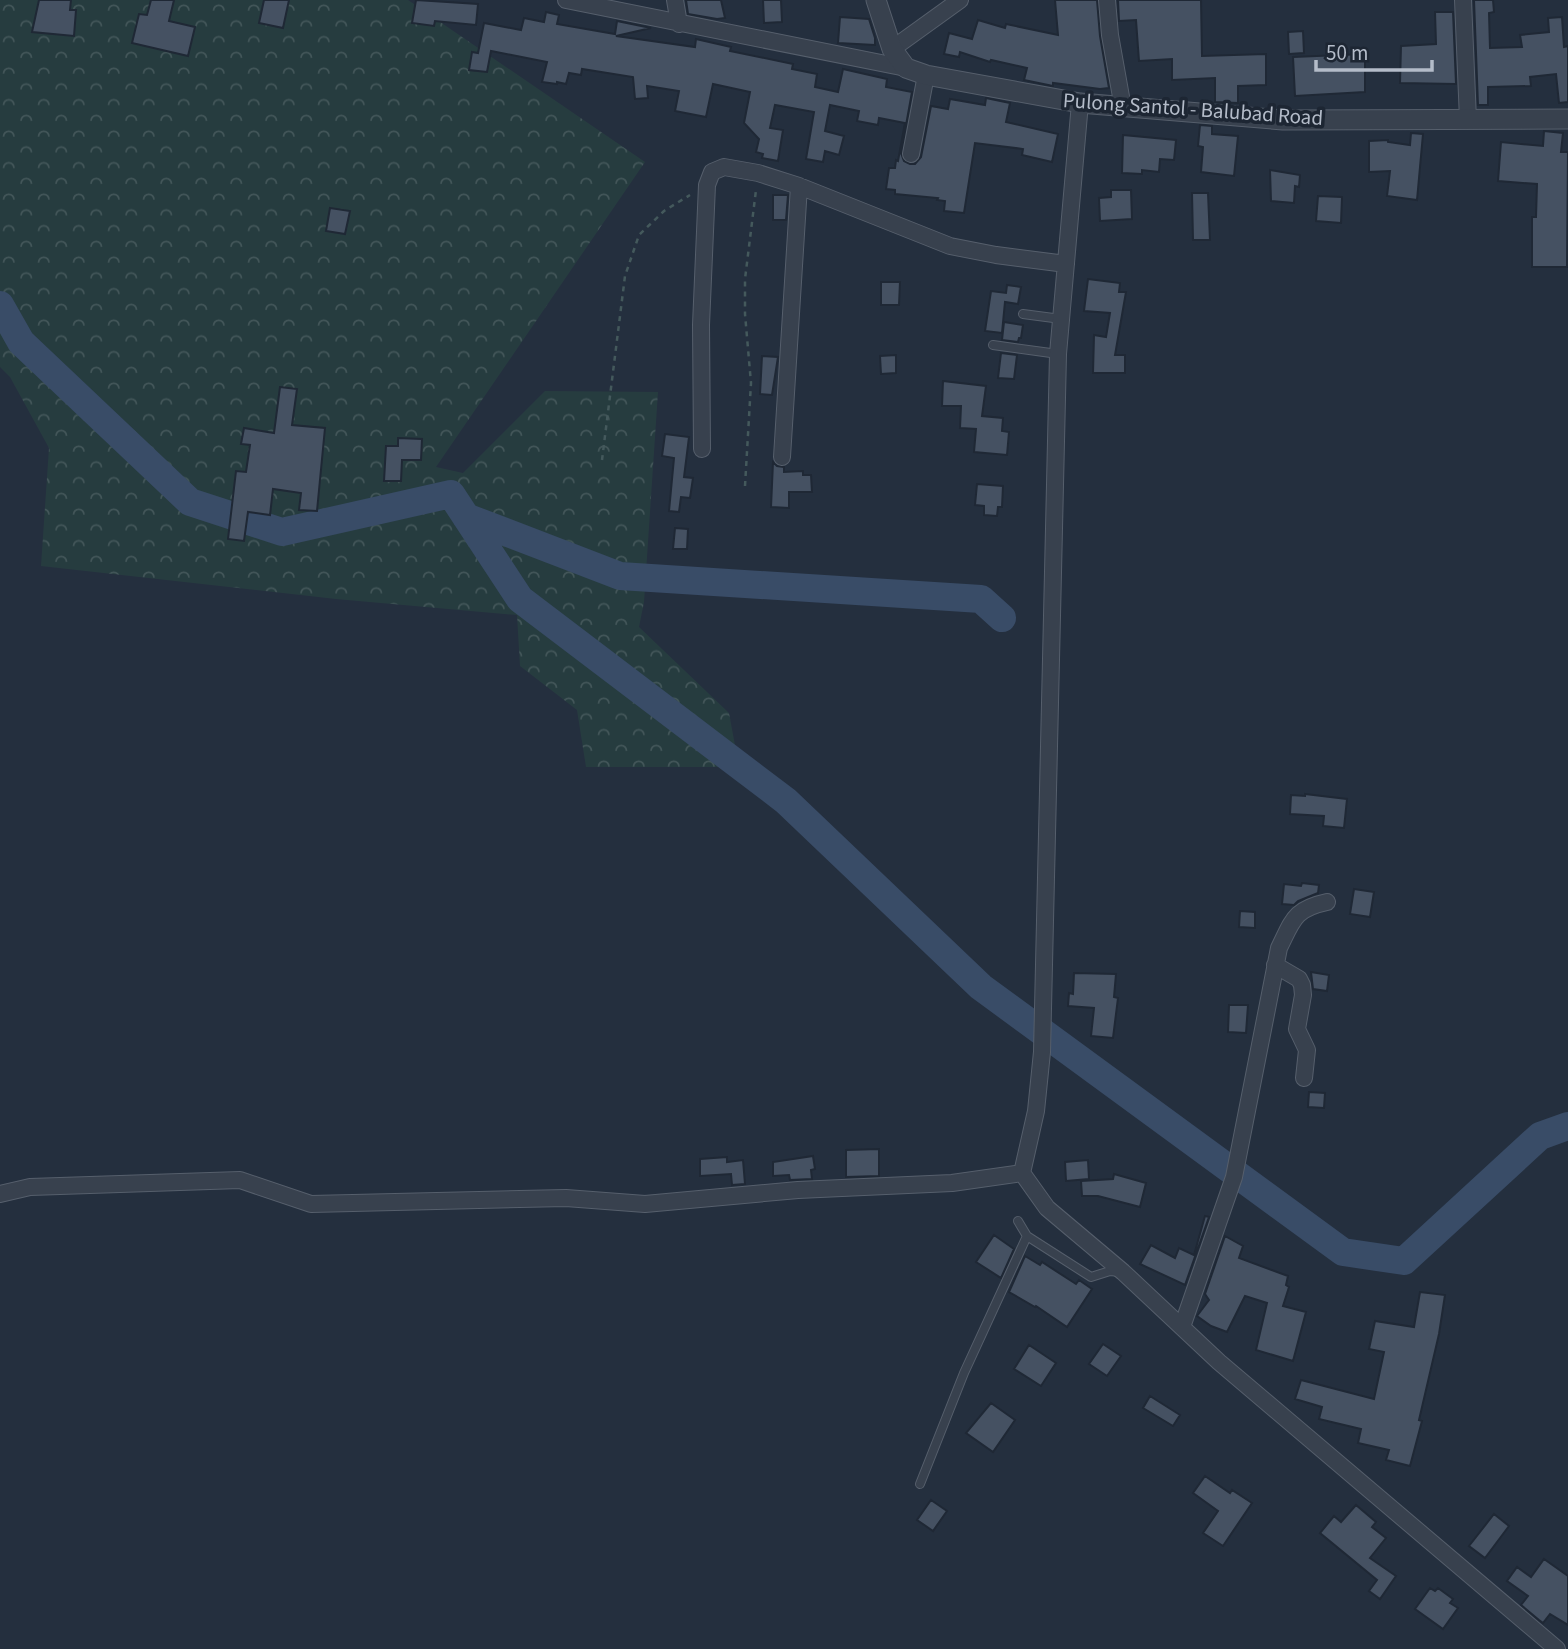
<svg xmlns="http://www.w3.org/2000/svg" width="1568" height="1649" viewBox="0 0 1568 1649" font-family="'Source Sans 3',sans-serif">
<defs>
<pattern id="forest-crowns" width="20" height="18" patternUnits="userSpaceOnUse" patternTransform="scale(1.75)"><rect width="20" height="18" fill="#263c3f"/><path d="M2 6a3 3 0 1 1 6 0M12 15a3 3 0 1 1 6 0" fill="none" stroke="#435659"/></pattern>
</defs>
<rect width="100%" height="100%" fill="#242f3e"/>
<path fill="url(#forest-crowns)" d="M0,0H408L645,162L436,467L463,473L545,391L658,392L644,602L639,627L729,713L739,767H586L577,710L520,666L517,615L336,599L41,566L49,448L10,377L0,367Z"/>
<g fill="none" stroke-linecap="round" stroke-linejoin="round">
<path stroke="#394c67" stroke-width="28" d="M0,305L21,342L190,502L282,532L451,494L520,599L786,801L981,987L1343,1252L1404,1261L1540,1136L1568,1126
M466,517L620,576L981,599L1002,618"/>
</g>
<path fill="#455162" stroke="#1f2835" stroke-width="2" d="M39,0H71L70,10H76L74,36L32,32Z
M151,0H174L169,21L195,27L188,56L132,43L139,14L147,15Z
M264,0H289L283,28L259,23Z
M416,0L478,4L476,25L435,21L434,26L412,23Z
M686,0H721L725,18L717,19L688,14Z
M763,0H781L782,22L764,23Z
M1055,0H1097L1100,36L1109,88L1100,89L1053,83V86L1024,80L1027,68L991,60L990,62L960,52L959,57L944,54L949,33L972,39L978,20L1005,28L1006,24L1058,35Z
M1118,0H1201L1202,56L1266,54V85L1238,86V103L1215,102V78L1172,80V59L1139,61L1136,20L1119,21Z
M1474,0H1493L1494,12L1489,13L1490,48L1522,47L1520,35L1549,32L1548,18L1562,17L1564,47L1568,46V102L1559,103L1556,74L1530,77L1531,86L1488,87V105H1478Z
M546,12L559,15L557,24L615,34L617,21L651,28L616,36L695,47L696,39L731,47L730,51L793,64L792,69L817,74L815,87L838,92L843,69L887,79L886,87L912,92L901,153L904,161L910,164H915L921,157L931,106L948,109L950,99L985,105L986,98L1010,103L1006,122L1058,134L1052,162L1022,155L1023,149L975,143L964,213L944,211L945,201L937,200L938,198L895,194V190L886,189L889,168H895L896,160L898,161L905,123L879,118L878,125L857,121L859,111L830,105L825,131L844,136L839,155L825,151L823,162L806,159L814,112L775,105L770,128L783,130L778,161L762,158L763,154L756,152L759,139L744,123L750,92L713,84L706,117L675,111L679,91L647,86L648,98L635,99L633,77L582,69L581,75L569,73L566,84L557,82V84L542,82L547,62L491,51L487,72L469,70L472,52L478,53L484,23L521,30L524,18L544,22Z
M1435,12H1453L1456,84L1400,83L1401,46L1436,44Z
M840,17L869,19L875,38V45L838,43Z
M1303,31L1304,53L1289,54L1288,32Z
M1365,54V92L1295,96L1293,57Z
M1200,125L1212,126V134L1238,136L1234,176L1201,172L1203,147L1198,146Z
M1544,131L1563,133L1561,152H1568L1567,267H1532V217H1536L1537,184L1498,181L1501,142L1543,146Z
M1411,133L1423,134L1417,200L1387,196L1390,171L1369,172V141L1388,140V142L1410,145Z
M1123,135L1176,140L1174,160L1160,159L1159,172L1142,170V174L1122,173Z
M1270,170L1300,175L1299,187L1295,186L1294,203L1271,201Z
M1111,190H1131L1132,219L1100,221L1099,198L1111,197Z
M1192,193H1208L1210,240H1193Z
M773,195H788L786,220H773Z
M1318,196L1342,197L1341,223L1316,221Z
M330,208L350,211L345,234L326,231Z
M1088,279L1120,283L1119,292H1126L1115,355H1125V373H1093L1094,335L1106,337L1110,313L1084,311Z
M881,282H900L899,305H881Z
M1007,285L1021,287L1018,304L1005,302L1002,333L985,331L991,291L1006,293Z
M1004,322L1023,325L1021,338H1019L1018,342L1002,340Z
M1001,353L1017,355L1014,379L998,378Z
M896,355V373L881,374L880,356Z
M762,356L778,357L772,395L760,394Z
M943,381L986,386L982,416L1003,418L1002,431L1009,432L1007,455L974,452L976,429L960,428L961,406H942Z
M280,387L297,389L292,425L325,428L317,511L299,510L301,493L273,489L270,515L248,512L244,541L228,539L236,471L246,472L250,445L241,444L244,428L274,433Z
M665,434L689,437L684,477L693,478L690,498L681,497L679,512L669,511L674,458L662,456Z
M398,438L422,439L421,460H402L401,481H384L386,446H398Z
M773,462L777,466L784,467V472L803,471V475H811L812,492H789V508L771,507Z
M977,484L1003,486L1002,507H998L997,516L984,515V506L975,505Z
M675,528L688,529L687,549H673Z
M1305,794L1347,799L1344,828L1323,826L1324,816L1290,814L1291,795L1305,796Z
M1302,883L1319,885L1318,893L1298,901L1294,905L1282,904L1284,884L1301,886Z
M1354,889L1374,892L1370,917L1350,914Z
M1240,911L1255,912V928L1239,927Z
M1311,972L1329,975L1327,991L1313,989Z
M1074,973L1116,974L1114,997L1118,998L1113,1038L1091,1036L1094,1008L1068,1006L1069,993L1073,994Z
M1229,1005H1248L1246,1033L1228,1032Z
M1309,1092L1325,1093L1324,1108L1308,1107Z
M879,1149V1176L846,1177V1150Z
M813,1156L815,1169L811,1170L812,1179L790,1180L789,1175L773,1176V1162Z
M727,1157V1162L743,1160L745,1184L732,1185L731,1174L700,1176V1159Z
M1088,1160L1089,1179L1066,1181L1065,1162Z
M1114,1174L1146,1183L1140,1207L1098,1196H1082L1081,1181L1113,1179Z
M1205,1216L1209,1217L1185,1285L1140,1264L1151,1245L1175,1258L1179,1248L1194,1255Z
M994,1235L1014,1249L1001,1278L976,1262Z
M1225,1236L1243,1246L1239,1258L1288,1276L1286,1285L1289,1287L1283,1306L1306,1312L1293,1361L1256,1350L1267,1303L1245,1296L1227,1332L1211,1326L1197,1316L1209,1300L1205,1294Z
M1025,1256L1040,1265L1042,1262L1076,1284L1079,1280L1092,1289L1067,1327L1036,1306L1035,1307L1009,1292Z
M1420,1292L1445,1295L1439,1334L1419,1420L1422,1421L1410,1466L1386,1460L1389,1450L1358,1443L1361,1429L1319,1419L1322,1407L1295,1399L1301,1380L1374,1399L1384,1352L1369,1349L1375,1321L1414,1327Z
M1103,1344L1121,1356L1107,1376L1089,1364Z
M1029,1345L1056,1363L1041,1386L1014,1369Z
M1150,1396L1180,1415L1173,1426L1143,1408Z
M991,1403L1015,1420L993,1452L966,1433Z
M1205,1476L1230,1493L1232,1490L1252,1503L1223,1546L1203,1533L1218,1511L1193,1493Z
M931,1500L947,1511L933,1531L917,1520Z
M1356,1505L1376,1522L1372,1527L1386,1538L1370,1558L1396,1576L1380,1599L1369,1591L1377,1580L1320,1533L1334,1516L1341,1522Z
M1494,1514L1509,1526L1485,1558L1469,1546Z
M1544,1559L1568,1576V1625L1550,1614L1543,1623L1539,1620L1521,1605L1528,1596L1507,1581L1517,1567L1531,1577Z
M1430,1588L1435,1591L1438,1588L1453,1599L1450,1603L1458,1608L1443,1629L1415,1609Z"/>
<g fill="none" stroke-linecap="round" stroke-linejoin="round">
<g stroke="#565f6c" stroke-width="10">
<path id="service" d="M1023,314L1061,319
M993,345L1058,354
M1018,1221L1027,1236L1091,1277L1110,1271L1120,1272
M920,1484L964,1373L1027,1236"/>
</g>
<g stroke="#565f6c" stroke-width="18">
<path id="minor" d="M566,0L906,68
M675,0L679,24
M1107,0L1110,35L1123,108
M1463,0L1468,120
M892,49L960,0
M1080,103L1058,354L1042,1052L1036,1111L1022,1173L1047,1208L1123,1272L1219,1362L1557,1649
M911,154L926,75
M702,449L701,325L707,185L712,172L724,167L758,173L799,186L950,246L996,255L1066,264
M782,457L799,186
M1275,965L1299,979L1302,985L1303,995L1297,1029L1307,1050L1304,1078
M0,1194L30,1187L240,1180L311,1204L566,1198L645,1204L798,1190L952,1183L1022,1173
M1182,1327L1234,1177L1279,948C1293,920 1294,909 1327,902"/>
</g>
<g stroke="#565f6c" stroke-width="21">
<path id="tertiary" d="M876,0L892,49L906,68L926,75L1080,103L1283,120L1568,119"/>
</g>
<path stroke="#44595c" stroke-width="2.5" stroke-dasharray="5 5" stroke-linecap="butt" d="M602,460L625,276L639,235L664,211L690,195
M745,486L751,383L745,314V279L756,190"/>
<use href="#service" stroke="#38414e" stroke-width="8"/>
<use href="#minor" stroke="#38414e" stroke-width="16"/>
<use href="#tertiary" stroke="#38414e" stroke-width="19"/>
</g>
<g text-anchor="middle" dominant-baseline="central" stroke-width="7" stroke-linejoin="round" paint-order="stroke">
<g font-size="21" fill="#b4bcc9" stroke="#1d2633">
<text transform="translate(1193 109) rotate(4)">Pulong Santol - Balubad Road</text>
</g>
</g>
<path d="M1316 60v10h116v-10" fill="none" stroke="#b4bcc9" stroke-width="3.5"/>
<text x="1326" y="60" font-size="21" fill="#b4bcc9" stroke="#1d2633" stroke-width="5" paint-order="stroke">50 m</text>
</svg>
